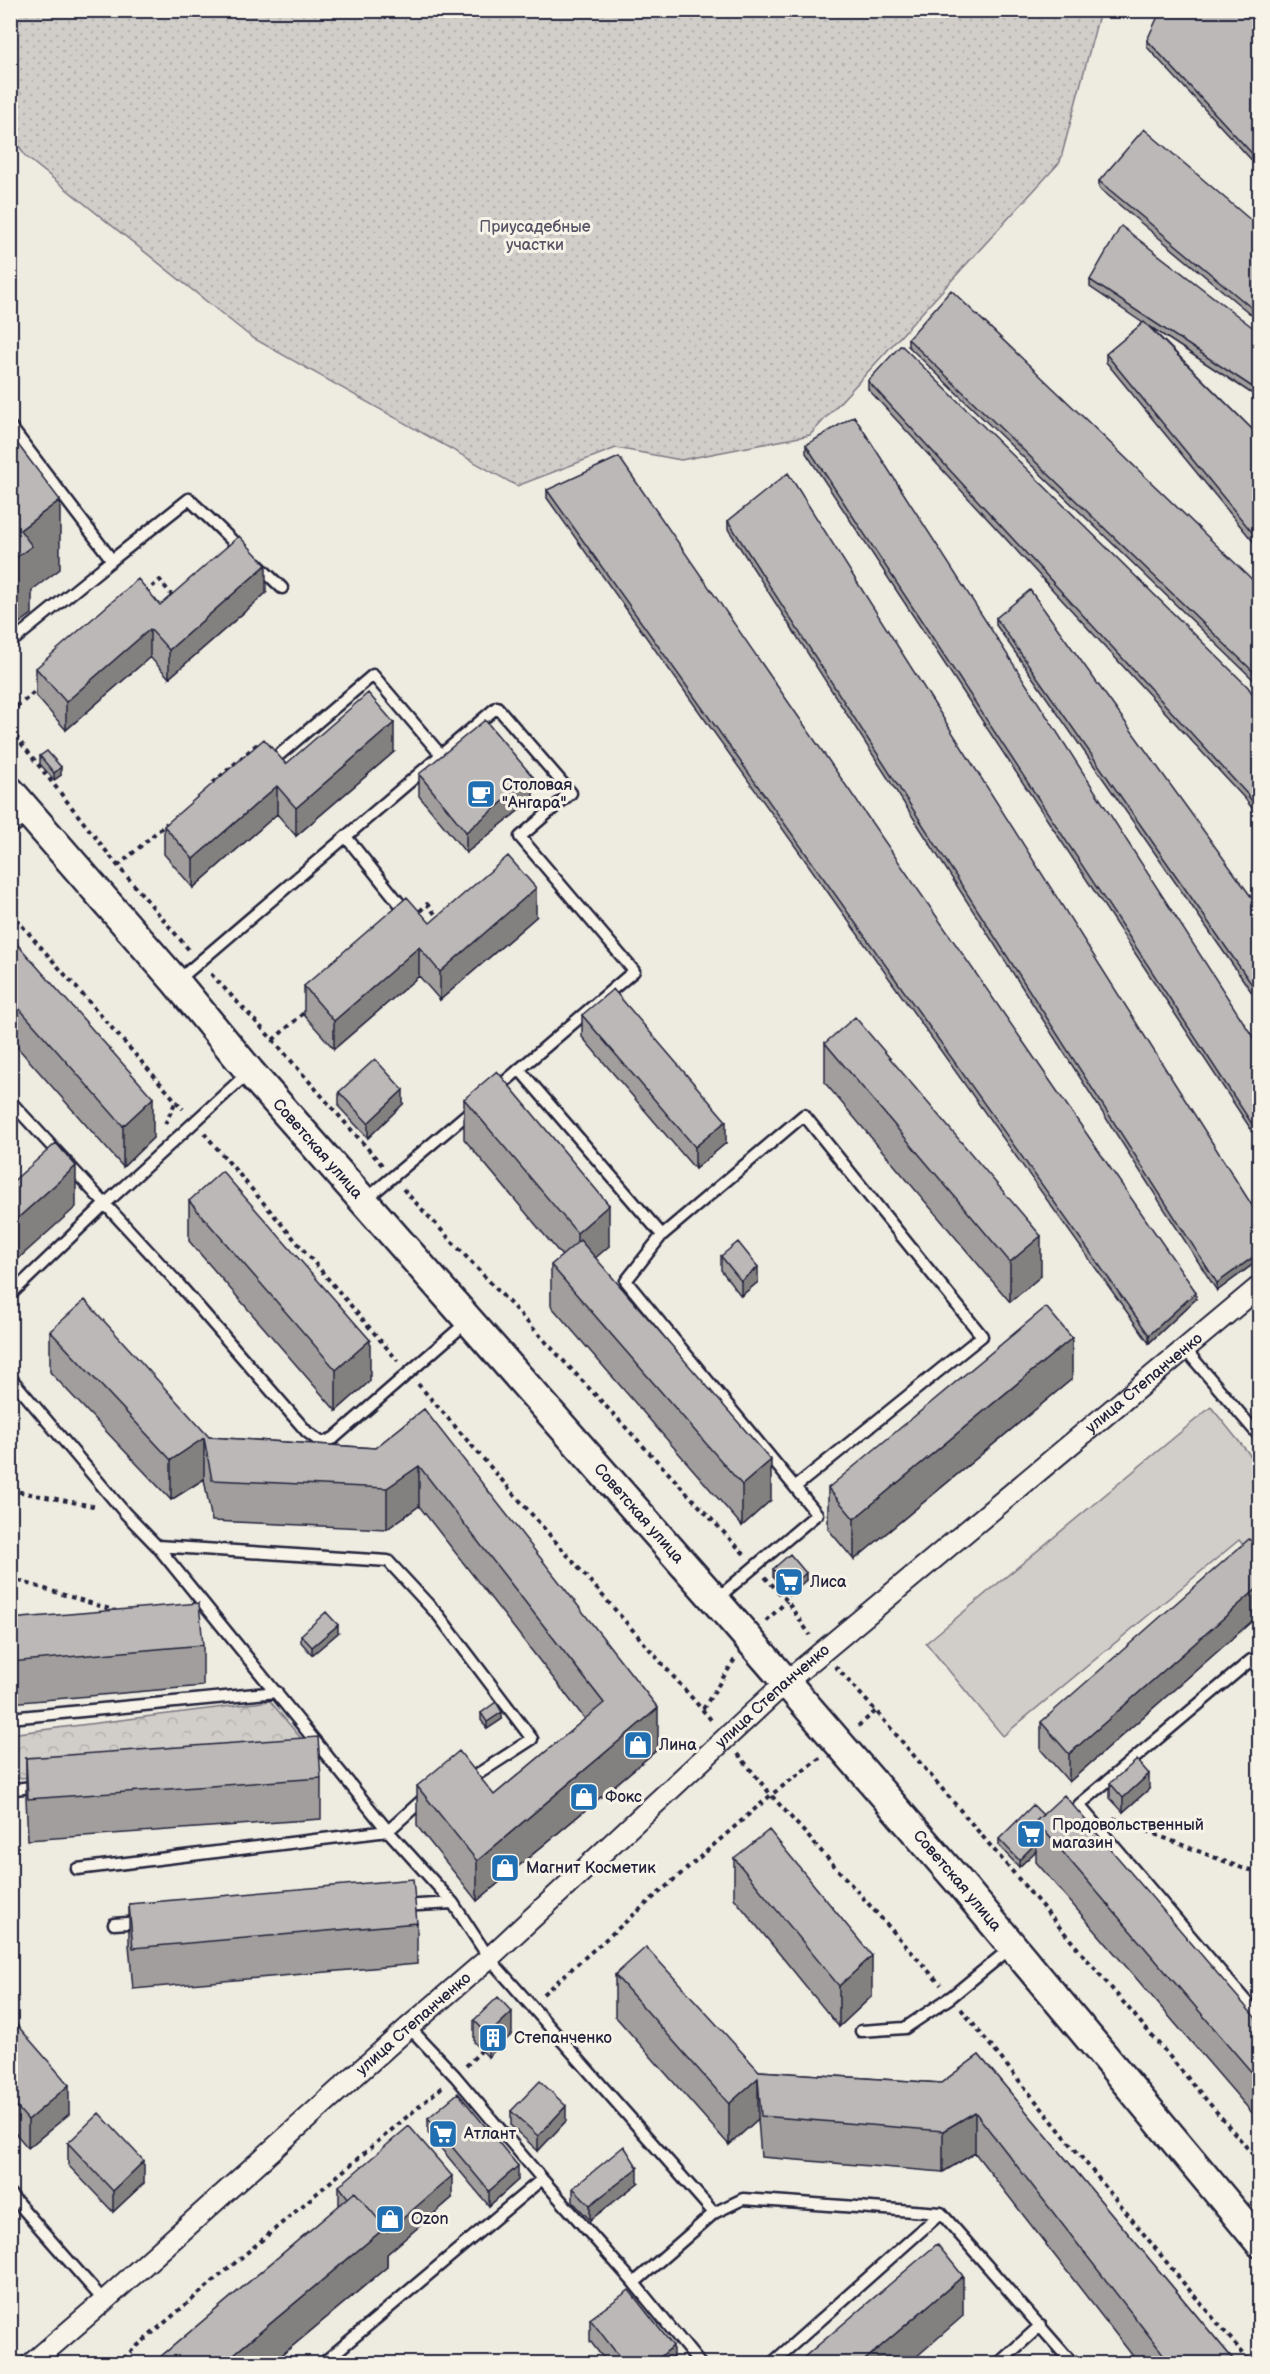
<svg xmlns="http://www.w3.org/2000/svg" width="1270" height="2374" viewBox="0 0 1270 2374" font-family="'Balsamiq Sans',sans-serif">
<defs>
<pattern id="forest-crowns" width="20" height="18" patternUnits="userSpaceOnUse" patternTransform="scale(1.5)"><rect width="20" height="18" fill="#d1cdc9"/><path d="M2 6a3 3 0 1 1 6 0M12 15a3 3 0 1 1 6 0" fill="none" stroke="#b3b0ae"/></pattern>
<pattern id="garden-dots" width="8" height="8" patternUnits="userSpaceOnUse" patternTransform="scale(1.5)"><rect width="8" height="8" fill="#d1cdc9"/><path d="M2 2h.1M6 6h.1" fill="none" stroke="#b3b0ae" stroke-width="1.8" stroke-linecap="round"/></pattern>
</defs>
<rect width="100%" height="100%" fill="#eeebe1"/>
<filter id="ink" filterUnits="userSpaceOnUse"><feTurbulence type="fractalNoise" baseFrequency=".0167" numOctaves="2"/><feDisplacementMap in="SourceGraphic" scale="12" xChannelSelector="R" yChannelSelector="G"/><feConvolveMatrix kernelMatrix="1 2 1 2 8 2 1 2 1" color-interpolation-filters="sRGB"/></filter>
<g filter="url(#ink)">
<path fill="#d1cdc9" stroke="#7a7882" stroke-width="1.5" d="M1211,1407L1259,1466V1564L1239,1540L1003,1736L926,1643Z"/>
<path fill="url(#forest-crowns)" stroke="#7a7882" stroke-width="1.5" d="M270,1701L309,1748L11,1779L10,1734Z"/>
<path fill="url(#garden-dots)" stroke="#7a7882" stroke-width="1.5" d="M11,10H1100V11L1060,162L810,435L681,460L616,448L517,486L251,337L25,156L11,132Z"/>
<g fill="none" stroke-linecap="round" stroke-linejoin="round">
<g stroke="#22223b" stroke-width="15">
<path id="lane" d="M10,426L112,560L10,643
M112,560L189,499L243,551
M257,564L282,588
M441,755L497,707L571,793L520,837L634,971L494,1091
M10,829L31,815
M346,837L404,909
M176,982L441,755L373,675L272,761
M519,1069L662,1235L626,1281L817,1514L715,1600
M10,1101L176,1281L307,1432L322,1443L334,1438L468,1321
M364,1201L473,1109
M662,1235L804,1115L982,1336L795,1487
M10,1295L106,1203L249,1072
M1185,1349L1260,1437
M10,1377L125,1513L157,1546L388,1831L453,1903L489,1958L714,2213L634,2283L700,2364
M157,1546L388,1561L439,1616L532,1739L467,1781
M1260,1670L1251,1660L1079,1805L1260,2018
M10,1718L277,1692
M15,1789L40,1786
M77,1869L388,1831L420,1802L428,1798
M402,1906L453,1903
M114,1924L141,1922
M409,2027L455,2076L542,2179L634,2283
M861,2031L905,2028L951,1997L1013,1946
M10,2194L104,2301
M714,2213L743,2199L941,2213
M322,2364L542,2179
M771,2364L941,2213L1073,2364
M998,2364L1041,2325"/>
</g>
<g stroke="#22223b" stroke-width="24">
<g id="street">
<path id="s1" d="M31,2364L104,2301L409,2027L489,1958L785,1683L1260,1286"/>
</g>
</g>
<g stroke="#22223b" stroke-width="33">
<g id="secondary">
<path id="s2" d="M10,791L176,982L250,1072L715,1600L959,1882L1260,2243"/>
</g>
</g>
<path stroke="#22223b" stroke-width="4" stroke-dasharray="4.5 4.5" stroke-linecap="butt" d="M145,593L160,580L173,597
M10,713L39,688
M10,729L118,866L190,951
M213,783L256,745L260,748
M118,866L167,823
M420,911L427,904L439,919
M10,912L183,1109
M211,974L273,1040L382,1165
M273,1040L306,1011
M165,1124L176,1101
M204,1133L398,1361
M403,1189L744,1554
M418,1384L713,1722
M10,1490L98,1507
M765,1577L787,1601L810,1635
M10,1578L116,1611
M766,1621L787,1601
M835,1666L876,1711L1260,2163
M703,1709L735,1659
M858,1726L876,1711
M738,1754L771,1795L941,1985
M1113,1818L1242,1868L1260,1872
M543,1994L771,1795L820,1758
M961,2009L1181,2280L1252,2364
M466,2066L484,2048
M116,2364L442,2087"/>
<use href="#lane" stroke="#f7f3e8" stroke-width="10"/>
<use href="#street" stroke="#f7f3e8" stroke-width="20"/>
<use href="#secondary" stroke="#f7f3e8" stroke-width="28"/>
</g>
<path fill="#a19e9d" stroke="#22223b" stroke-width="1.5" d="M1260,10V169L1147,47V40Z
M1099,181L1260,228V322L1099,188Z
M1090,280L1260,333V399L1149,326L1260,437V550L1106,362V354L1143,323L1090,287Z
M908,339L1260,587V686L908,346Z
M868,381L1260,705V820L1247,801L868,389Z
M806,445L1260,1048V1143L806,453Z
M547,490L1196,1299L1149,1343L547,498Z
M728,521L1260,1218V1259L1217,1291L728,529Z
M266,593L169,678L150,657L66,730L36,696V668L160,605Z
M996,618L1260,909V1004L996,625Z
M394,752L296,836L277,814L193,888L164,854V826L286,764Z
M40,756L61,775L54,780L40,764Z
M419,774L533,799L466,853L419,796Z
M536,917L440,1000L419,976L334,1049L304,1015V986L430,923Z
M10,936L153,1138L123,1167L10,1039Z
M582,1015L726,1143L695,1169L582,1037Z
M825,1043L1041,1276L1010,1302L825,1083Z
M339,1092L403,1104L368,1138L339,1107Z
M464,1099L609,1246L595,1258L771,1500L742,1526L551,1306V1265L562,1256L464,1139Z
M189,1201L370,1381L336,1411L189,1241Z
M721,1256L758,1282L741,1296L721,1270Z
M50,1331L209,1437L375,1448L424,1409L658,1749L477,1901L417,1826V1786L494,1795L585,1719L419,1506L387,1529L212,1521L204,1479L171,1500L50,1372Z
M1072,1379L854,1560L828,1529V1488Z
M1260,1550V1614L1069,1782L1041,1750V1722Z
M773,1569L806,1580L789,1595L773,1577Z
M10,1619L203,1645V1686L10,1703Z
M338,1633L312,1655L301,1642V1635Z
M481,1713L502,1719L487,1729L481,1720Z
M26,1758L321,1778V1819L28,1840L26,1798Z
M1110,1783L1149,1789L1123,1812L1110,1798Z
M1043,1815L1260,2023V2122L1036,1862V1851L1019,1867L999,1846V1839Z
M734,1858L872,1996L839,2027L734,1898Z
M129,1904L417,1923V1964L133,1989L129,1945Z
M615,1975L759,2071L941,2083L979,2055L1237,2364H1139L975,2153L943,2172L761,2157L758,2119L729,2145L615,2016Z
M10,2017L69,2114L28,2148L10,2127Z
M474,2020L512,2034L488,2057L474,2042Z
M511,2111L566,2121L538,2151L511,2126Z
M428,2118L518,2180L489,2206L428,2133Z
M68,2143L144,2183L113,2212L68,2165Z
M638,2183L590,2220L573,2202V2188Z
M339,2186L452,2198L387,2254V2267L271,2364H152L339,2206Z
M590,2319L673,2364H608L590,2341Z"/>
<path fill="#838180" stroke="#22223b" stroke-width="1.5" d="M60,500V569L32,590V614L10,630V562L20,530Z
M266,565V593L169,678V650Z
M150,629V657L66,730V702Z
M394,723V752L296,836V808Z
M61,767V775L54,780V773Z
M533,777V799L466,853V832Z
M277,786V814L193,888V859Z
M536,888V917L440,1000V972Z
M419,947V976L334,1049V1021Z
M403,1090V1104L368,1138V1123Z
M153,1098V1138L123,1167V1126Z
M726,1121V1143L695,1169V1147Z
M76,1166V1207L10,1266V1225Z
M609,1205V1246L577,1274V1233Z
M1041,1236V1276L1010,1302V1262Z
M1260,1252V1259L1217,1291V1283Z
M758,1267V1282L741,1296V1281Z
M1196,1292V1299L1149,1343V1335Z
M1072,1338V1379L854,1560V1519Z
M370,1340V1381L336,1411V1370Z
M204,1438V1479L171,1500V1460Z
M771,1460V1500L742,1526V1485Z
M419,1466V1506L387,1529V1488Z
M806,1573V1580L789,1595V1588Z
M1260,1586V1614L1069,1782V1754Z
M338,1625V1633L312,1655V1647Z
M658,1708V1749L477,1901V1861Z
M502,1712V1719L487,1729V1722Z
M1149,1774V1789L1123,1812V1798Z
M1036,1843V1851L1019,1867V1860Z
M872,1956V1996L839,2027V1986Z
M512,2012V2034L488,2057V2035Z
M758,2078V2119L729,2145V2104Z
M69,2085V2114L28,2148V2120Z
M566,2106V2121L538,2151V2136Z
M975,2112V2153L943,2172V2131Z
M144,2161V2183L113,2212V2191Z
M518,2166V2180L489,2206V2191Z
M638,2168V2183L590,2220V2205Z
M452,2176V2198L387,2254V2267L271,2364H222L387,2226Z
M963,2276V2316L908,2364H860Z
M673,2346V2364H652Z"/>
<path fill="#bbb8b7" stroke="#22223b" stroke-width="1.5" d="M1161,10H1260V162L1147,40Z
M1144,129L1260,228V315L1099,181Z
M1121,226L1260,333V392L1090,280Z
M951,290L1260,587V678L908,339Z
M1144,322L1260,437V542L1106,354Z
M901,345L1248,687L1260,705V813L1247,794L868,381Z
M854,416L1260,1048V1136L806,445Z
M10,434L60,500L20,530L32,546L10,562Z
M619,457L1196,1292L1149,1335L547,490Z
M788,473L1260,1218V1252L1217,1283L728,521Z
M239,536L266,565L169,650L150,629L66,702L36,668L138,579L160,605Z
M1030,590L1260,909V996L996,618Z
M368,693L394,723L296,808L277,786L193,859L164,826L264,739L286,764Z
M485,720L533,777L466,832L419,774Z
M47,751L61,767L54,773L40,756Z
M508,856L536,888L440,972L419,947L334,1021L304,986L407,897L430,923Z
M10,936L153,1098L123,1126L10,998Z
M613,989L726,1121L695,1147L582,1015Z
M855,1017L1041,1236L1010,1262L825,1043Z
M375,1059L403,1090L368,1123L339,1092Z
M497,1071L609,1205L577,1233L464,1099Z
M56,1143L76,1166L10,1225V1184Z
M222,1171L370,1340L336,1370L189,1201Z
M580,1240L771,1460L742,1485L551,1265Z
M738,1242L758,1267L741,1281L721,1256Z
M85,1300L209,1437L375,1448L424,1409L658,1708L477,1861L417,1786L459,1751L494,1795L604,1703L419,1466L387,1488L212,1480L204,1438L171,1460L50,1331Z
M1046,1307L1072,1338L854,1519L828,1488Z
M1249,1539L1260,1550V1586L1069,1754L1041,1722Z
M790,1554L806,1573L789,1588L773,1569Z
M199,1603L203,1645L10,1662V1619Z
M326,1612L338,1625L312,1647L301,1635Z
M496,1702L502,1712L487,1722L481,1713Z
M318,1737L321,1778L28,1799L26,1758Z
M1137,1760L1149,1774L1123,1798L1110,1783Z
M1064,1795L1260,2023V2082L1036,1821Z
M1033,1805L1043,1815L1036,1821V1843L1019,1860L999,1839Z
M769,1830L872,1956L839,1986L734,1858Z
M413,1879L417,1923L133,1948L129,1904Z
M646,1947L759,2071L941,2083L979,2055L1237,2364H1171L975,2112L943,2131L761,2116L758,2078L729,2104L615,1975Z
M498,1997L512,2012L488,2035L474,2020Z
M10,2017L69,2085L28,2120L10,2099Z
M540,2081L566,2106L538,2136L511,2111Z
M458,2093L518,2166L489,2191L428,2118Z
M99,2113L144,2161L113,2191L68,2143Z
M409,2126L452,2176L387,2232V2226L378,2219L355,2192L348,2198L339,2186Z
M624,2146L638,2168L590,2205L573,2188Z
M355,2192L378,2219L387,2226L222,2364H152Z
M937,2244L963,2276L860,2364H796Z
M629,2290L673,2346L652,2364H625L590,2319Z
M1032,2357L1037,2364H1025Z"/>
</g>
<defs>
<g id="cafe-square" transform="scale(1.5)"><rect x="-9" y="-9" width="18" height="18" rx="4" fill="#1f6fb2" stroke="#f7f3e8"/><path d="M-5.5-4.5H6V0H3Q3 3.5 0 3.5H-2.5Q-5.5 3.5-5.5 0ZM3-3.2v2h1.7v-2ZM-6 4.5H4V6H-6Z" fill="#fff"/></g>
<g id="supermarket-square" transform="scale(1.5)"><rect x="-9" y="-9" width="18" height="18" rx="4" fill="#1f6fb2" stroke="#f7f3e8"/><path d="M-6-5.5h2.5l.6 2H6L4.5 2H-2.5L-4.4-4H-6ZM-1.5 3.2a1.3 1.3 0 1 0 .1 0ZM3 3.2a1.3 1.3 0 1 0 .1 0Z" fill="#fff"/></g>
<g id="shop-square" transform="scale(1.5)"><rect x="-9" y="-9" width="18" height="18" rx="4" fill="#1f6fb2" stroke="#f7f3e8"/><path d="M-5-2.5h2.3a2.7 3.5 0 0 1 5.4 0H5L5.5 6h-11ZM-1.5-2.5h3a1.5 2.3 0 0 0-3 0Z" fill="#fff"/></g>
<g id="building-square" transform="scale(1.5)"><rect x="-9" y="-9" width="18" height="18" rx="4" fill="#1f6fb2" stroke="#f7f3e8"/><path d="M-4-6H4V6H1V3H-1V6H-4ZM-2.5-4.3h1.7v1.8h-1.7ZM.8-4.3h1.7v1.8H.8ZM-2.5-1h1.7V.8h-1.7ZM.8-1h1.7V.8H.8Z" fill="#fff"/></g>
</defs>
<g fill-rule="evenodd">
<use href="#cafe-square" x="481" y="794"/>
<use href="#supermarket-square" x="789" y="1582"/>
<use href="#shop-square" x="638" y="1745"/>
<use href="#shop-square" x="584" y="1797"/>
<use href="#supermarket-square" x="1031" y="1834"/>
<use href="#shop-square" x="505" y="1868"/>
<use href="#building-square" x="493" y="2038"/>
<use href="#supermarket-square" x="443" y="2134"/>
<use href="#shop-square" x="390" y="2219"/>
</g>
<g text-anchor="middle" dominant-baseline="central" stroke-width="6" stroke-linejoin="round" paint-order="stroke">
<g font-size="16" fill="#575566" stroke="#f7f3e8">
<text x="535" y="227">Приусадебные<tspan x="535" dy="18">участки</tspan></text>
</g>
<g font-size="16" fill="#22223b" stroke="#f7f3e8" text-anchor="start">
<text x="502" y="785">Столовая<tspan x="502" dy="18">"Ангара"</tspan></text>
<text x="810" y="1582">Лиса</text>
<text x="659" y="1745">Лина</text>
<text x="605" y="1797">Фокс</text>
<text x="1052" y="1825">Продовольственный<tspan x="1052" dy="18">магазин</tspan></text>
<text x="526" y="1868">Магнит Косметик</text>
<text x="514" y="2038">Степанченко</text>
<text x="464" y="2134">Атлант</text>
<text x="411" y="2219">Ozon</text>
</g>
<g font-size="16" fill="#22223b" stroke="#f7f3e8">
<text stroke="none"><textPath href="#s2" startOffset="472">Советская улица</textPath></text>
<text stroke="none"><textPath href="#s1" startOffset="1484">улица Степанченко</textPath></text>
<text stroke="none"><textPath href="#s2" startOffset="958">Советская улица</textPath></text>
<text stroke="none"><textPath href="#s1" startOffset="998">улица Степанченко</textPath></text>
<text stroke="none"><textPath href="#s2" startOffset="1444">Советская улица</textPath></text>
<text stroke="none"><textPath href="#s1" startOffset="512">улица Степанченко</textPath></text>
</g>
</g>
<rect width="1270" height="2374" fill="none" stroke="#f7f3e8" stroke-width="36"/>
<rect x="18" y="18" width="1234" height="2338" fill="none" stroke="#22223b" stroke-width="2" filter="url(#ink)"/>
</svg>
